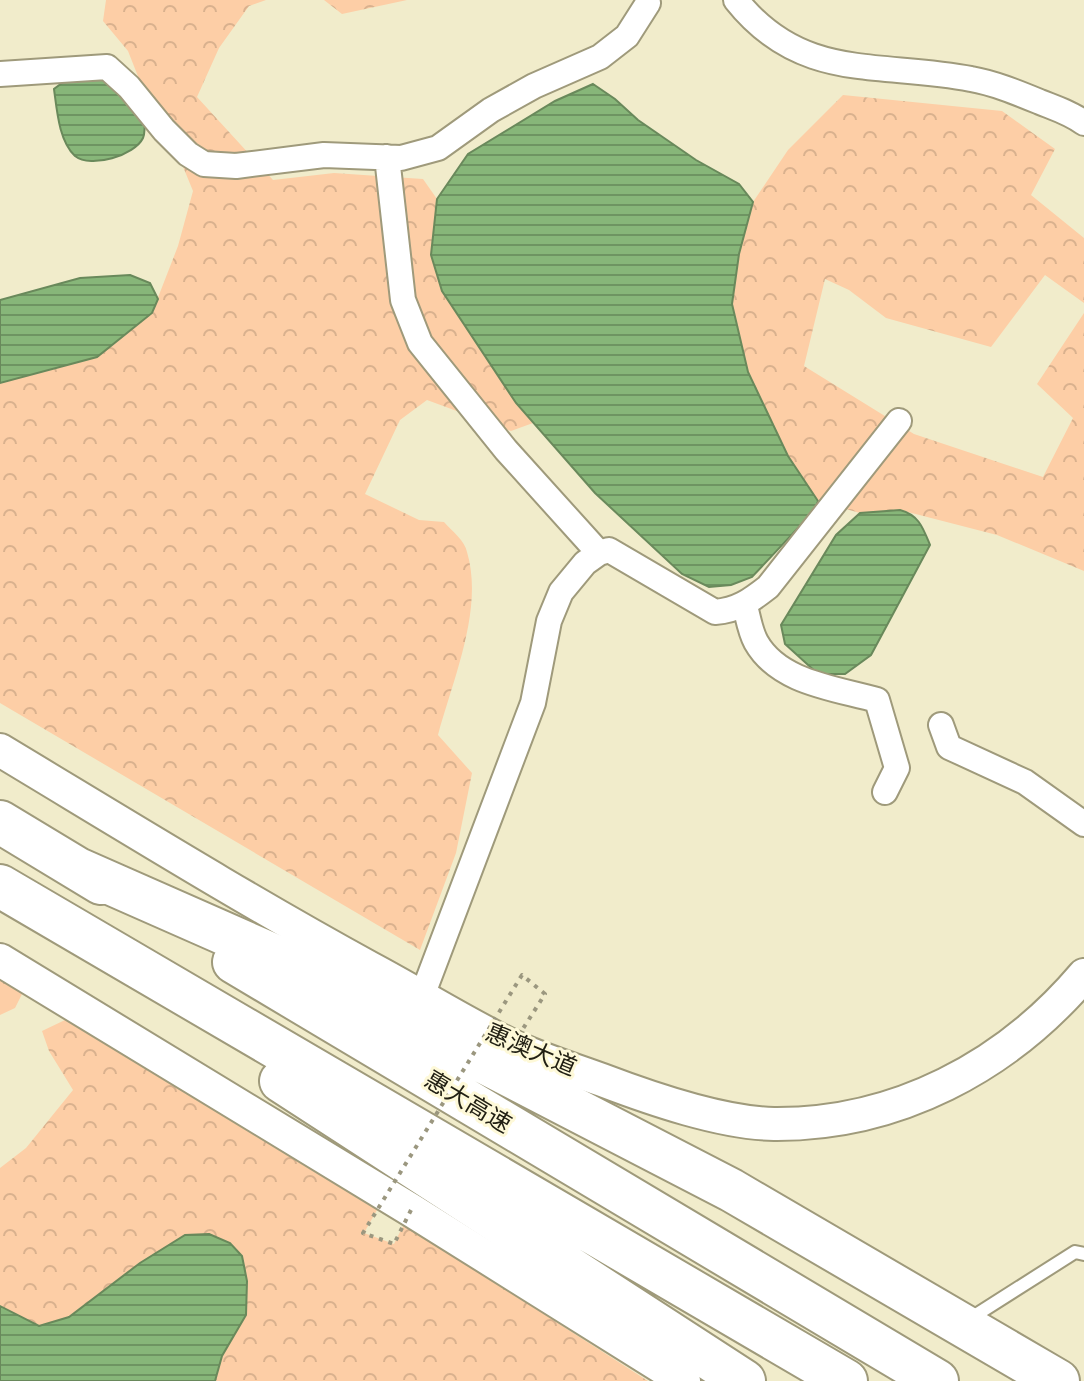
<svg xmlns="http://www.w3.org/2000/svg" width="1084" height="1381" viewBox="0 0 1084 1381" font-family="Karla,'Noto Sans SC',sans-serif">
<defs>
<pattern id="forest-crowns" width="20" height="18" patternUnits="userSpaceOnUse" patternTransform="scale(2)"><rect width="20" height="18" fill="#fdcea6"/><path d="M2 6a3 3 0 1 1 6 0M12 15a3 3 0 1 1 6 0" fill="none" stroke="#d9b18e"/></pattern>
<pattern id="water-rules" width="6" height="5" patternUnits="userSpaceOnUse" patternTransform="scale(2)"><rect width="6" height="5" fill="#87b679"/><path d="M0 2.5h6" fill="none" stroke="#6e9462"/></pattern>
</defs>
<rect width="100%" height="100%" fill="#f1eccb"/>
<path fill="url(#forest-crowns)" d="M106,0H266L249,6L219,48L197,97L273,180L334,173L423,179L437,199L431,255L516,403L533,423L511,431L427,400L400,420L365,494L419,520L444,522C452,531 465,541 467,552C484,609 453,679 438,735L472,773L456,853L420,950L0,703V383L97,357L152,313L178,246L193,191L161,113L143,89L128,51L103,21Z
M324,0H407L342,14Z
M843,95L1002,111L1055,149L1031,195L1084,238V303L1045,275L991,347L886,318L849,290L825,279L804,366L914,434L1043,477L1073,418L1037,384L1084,313V571L997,535L900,510L860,513L818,501L788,456L748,372L732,304L739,254L753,202L788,150Z
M0,978L22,994L15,1008L0,1015Z
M65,1020L377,1210L364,1233L394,1244L404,1224L648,1381H215L222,1356L246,1315L209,1234L185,1235L140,1263L69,1317L39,1326L0,1306V1168L26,1148L73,1090L49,1051L42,1031Z"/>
<path fill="url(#water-rules)" stroke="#69895b" stroke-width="2" d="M100,78L111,81L145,125C144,129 145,134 143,138C135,155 91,169 75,156C59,141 57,111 54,89L66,80Z
M593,84L615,99L638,120L696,160L739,184L753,202L739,254L732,304L748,372L788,456L818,501L814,511L752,577L731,585L709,587L682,574L595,493L516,403L442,291L431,255L437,199L468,154L555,101Z
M130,275L150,283L158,299L152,313L97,357L0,383V300L80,278Z
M900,510C919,515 923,528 930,545L871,655L845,674H818L785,644L781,625L836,535L860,513Z
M209,1234L230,1243L242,1256L247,1281L246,1315L222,1356L215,1381H0V1306L39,1326L69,1317L140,1263L185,1235Z"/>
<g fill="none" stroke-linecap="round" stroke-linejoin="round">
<g stroke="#9f9a7b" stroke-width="16">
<path id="lane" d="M968,1320L1075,1252L1084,1254"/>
</g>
<g stroke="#9f9a7b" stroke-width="28">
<path id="street" d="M736,0C802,83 880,61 971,79C994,83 1018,93 1040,102C1055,108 1071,113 1084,123
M0,74L107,67L129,87L164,130L188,154L204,164L236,166L324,155L401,158L438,148L491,110L534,86L600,57L627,36L648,3
M387,157L403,300L420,343L506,450L599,553
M745,606C748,617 750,631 756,642C779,683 835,688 877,700L897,768L885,792
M941,725L949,747L1025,782L1084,824
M422,996L533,703L549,621L561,592L585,563L599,553L609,550L715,612C738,610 750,601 768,587L899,421"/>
</g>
<g stroke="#9f9a7b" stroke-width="36">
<path id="secondary" d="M0,750C123,824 244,899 370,968C417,993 463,1022 510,1045C539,1059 572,1069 602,1080C652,1099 721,1123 774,1124C896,1125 1006,1067 1084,975
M0,960L411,1210L684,1381"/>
</g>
<g stroke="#9f9a7b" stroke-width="46">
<path id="highway" d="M0,822L101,883
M78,869L298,966L731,1190L1058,1381
M0,886L846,1381
M234,962L937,1381
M281,1081L744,1381"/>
</g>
<use href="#lane" stroke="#fff" stroke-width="12"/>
<use href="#street" stroke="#fff" stroke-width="24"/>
<use href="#secondary" stroke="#fff" stroke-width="32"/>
<use href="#highway" stroke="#fff" stroke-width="42"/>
<path stroke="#9b977f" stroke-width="4" stroke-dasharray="4 6" stroke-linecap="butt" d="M411,1210L394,1244L363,1233L522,975L545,994L512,1046"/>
</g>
<g text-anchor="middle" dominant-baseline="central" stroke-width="6" stroke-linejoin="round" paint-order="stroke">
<g font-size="24" fill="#222014" stroke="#fef9d8">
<text transform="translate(531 1050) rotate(23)">惠澳大道</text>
<text transform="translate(468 1102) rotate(31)">惠大高速</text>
</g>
</g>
</svg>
